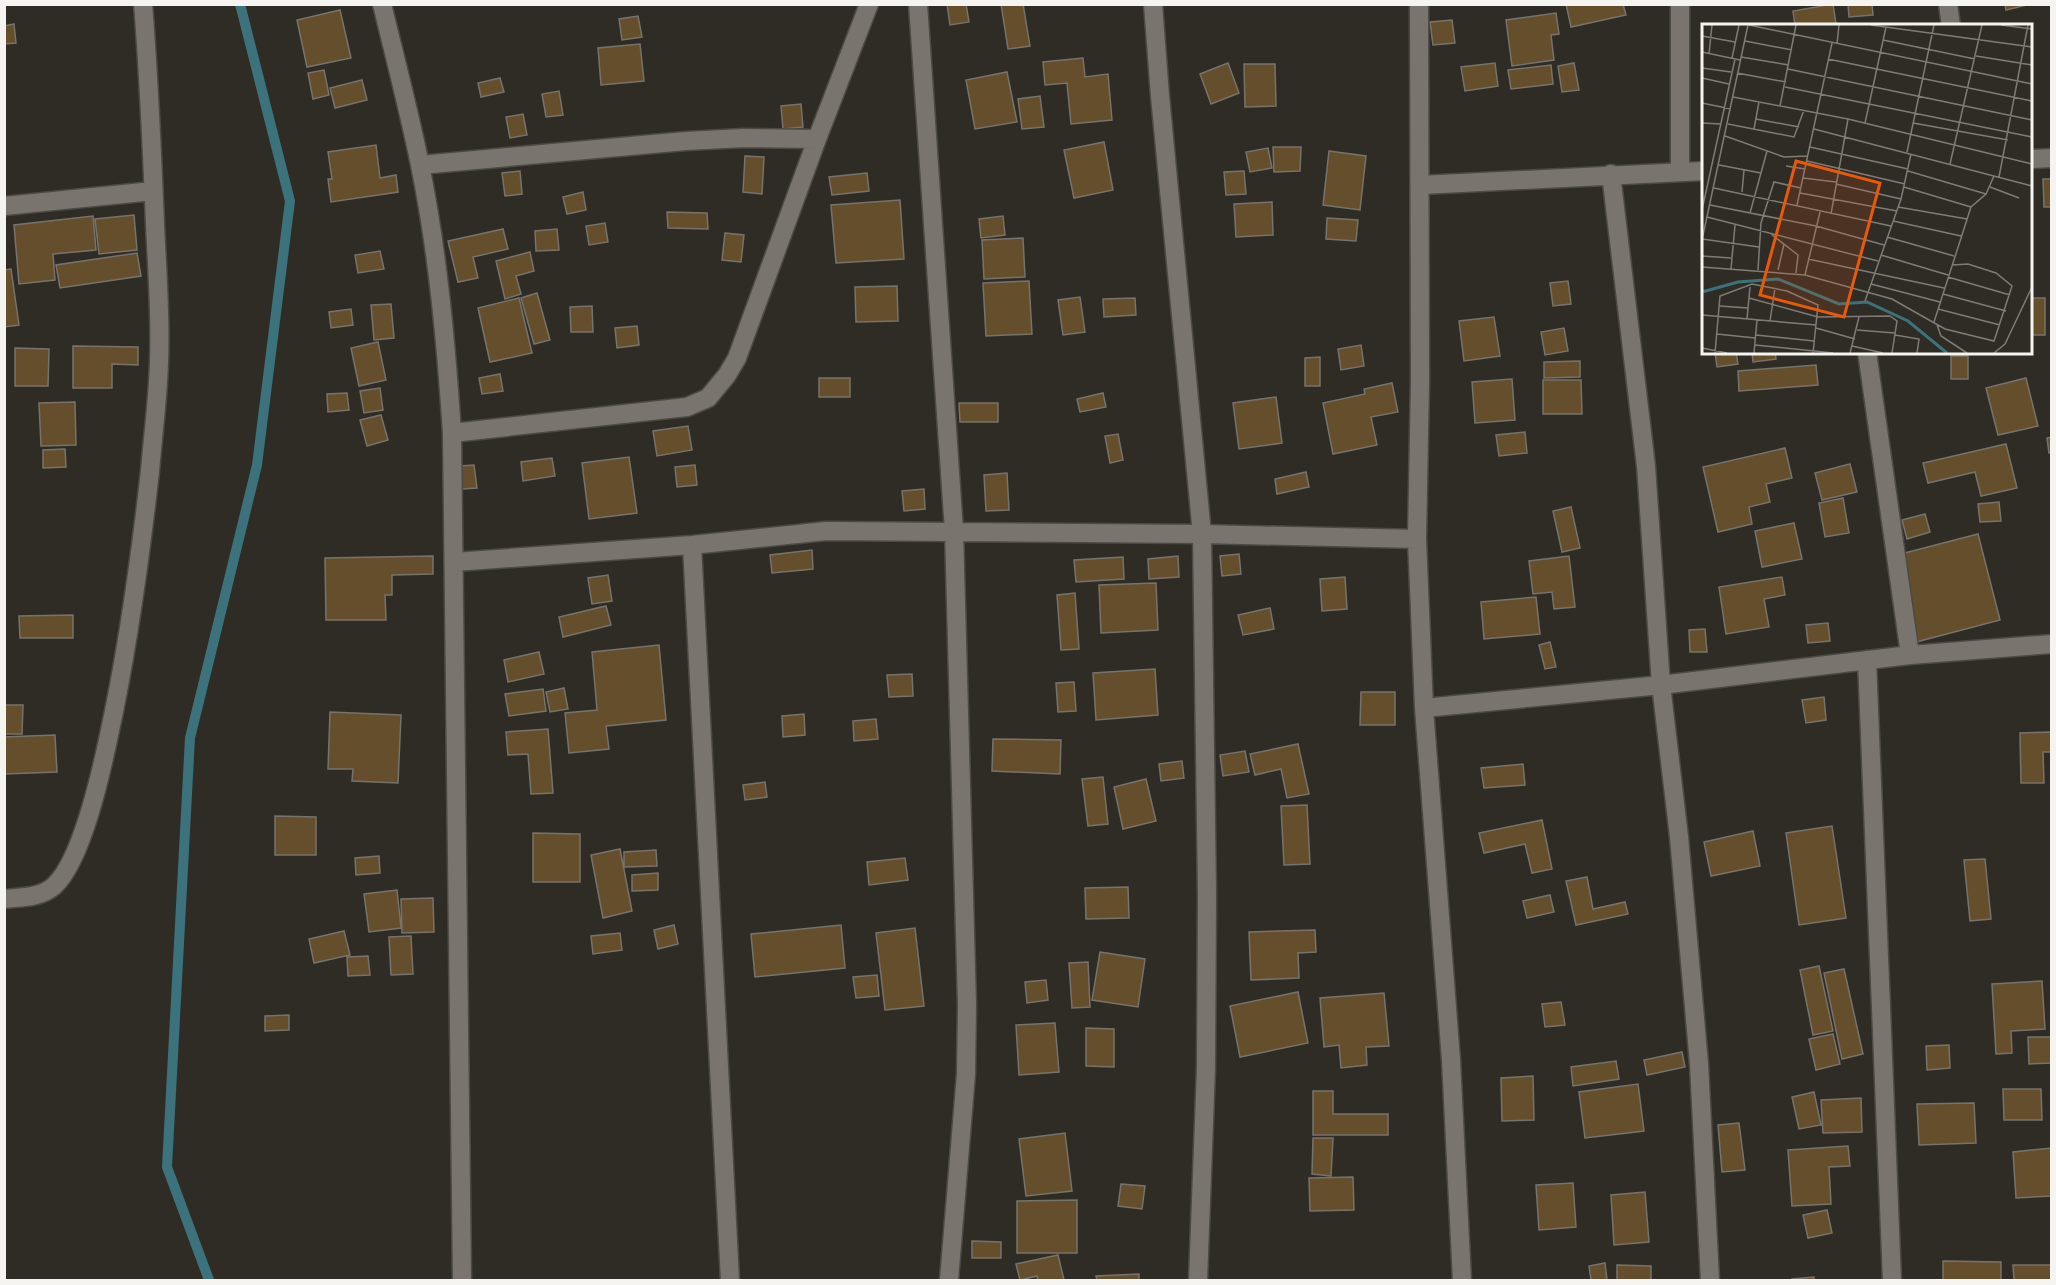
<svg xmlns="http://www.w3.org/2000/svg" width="2056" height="1285" viewBox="0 0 2056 1285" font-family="'Asap Condensed',sans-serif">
<rect width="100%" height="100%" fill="#2f2c26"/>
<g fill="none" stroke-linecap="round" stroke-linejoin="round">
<path stroke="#3c727b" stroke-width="10" d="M209,1280L167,1167L190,738L257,465L290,201L240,4"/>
</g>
<path fill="#644e2b" stroke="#77736c" stroke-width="1.5" d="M947,4H966L969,22L950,25Z
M1001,4H1023L1030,46L1008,49Z
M1566,4H1623L1626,15L1571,27Z
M1833,4L1836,24L1795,26L1793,11Z
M1848,4H1872L1873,15L1849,17Z
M2005,4H2027V5L2006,10Z
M340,10L351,58L307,67L297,20Z
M1556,13L1559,34L1551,35L1554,60L1512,66L1506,20Z
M638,16L642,37L622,40L619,19Z
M1452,20L1455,43L1433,45L1430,22Z
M14,24L16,43L4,44V26Z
M640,44L644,81L601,85L598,48Z
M1083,58L1085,77L1108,74L1112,120L1071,124L1067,83L1045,85L1043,62Z
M1228,63L1239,93L1211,104L1200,74Z
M1495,63L1498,86L1465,91L1461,67Z
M1574,63L1579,90L1562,92L1558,66Z
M1244,64H1275L1276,106L1245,107Z
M1551,65L1553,84L1511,89L1508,70Z
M324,70L329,95L313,99L308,73Z
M1007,72L1017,122L975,129L966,80Z
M500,78L504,92L481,97L478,83Z
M362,80L367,100L335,108L330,88Z
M559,91L563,115L546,117L542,94Z
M1040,96L1044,127L1022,129L1018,99Z
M801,104L803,127L783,129L781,106Z
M523,114L527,135L510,138L506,117Z
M1104,142L1113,190L1074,198L1064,150Z
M376,145L380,178L396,175L398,192L331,202L328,179H332L328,152Z
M1273,147H1301L1300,171L1274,172Z
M1268,148L1272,168L1250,172L1246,152Z
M1329,151L1366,156L1360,210L1323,205Z
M745,156L764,157L762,194L743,192Z
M520,171L522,194L505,196L502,173Z
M1244,171L1246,194L1226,195L1224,172Z
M867,173L869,191L832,195L829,177Z
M2043,179H2052V207H2044Z
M583,192L586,210L567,214L563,197Z
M900,200L904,259L836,263L831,205Z
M1272,202L1273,235L1236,237L1234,204Z
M667,212L707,213L708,229L668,228Z
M134,215L137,250L99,254L95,219Z
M93,216L96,250L53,254L55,280L19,284L14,225Z
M1003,216L1005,235L981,238L979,219Z
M1327,218L1358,220L1356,241L1326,239Z
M605,223L608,242L589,245L586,226Z
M503,229L508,249L473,257L478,278L458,282L448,241Z
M557,229L559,250L536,251L535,231Z
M725,233L744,235L741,262L722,260Z
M1023,238L1025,277L984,279L982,240Z
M380,251L384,269L358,273L355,255Z
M530,252L534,271L516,276L521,294L505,299L496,261Z
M137,253L141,276L60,288L56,265Z
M11,269L19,325L4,327V270Z
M1029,281L1032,334L986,336L983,283Z
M1568,281L1571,304L1553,306L1550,283Z
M897,286L898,321L856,322L855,287Z
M537,293L550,340L534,344L521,298Z
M1080,297L1085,332L1063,335L1058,300Z
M519,298L532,353L490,362L478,308Z
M1135,298L1136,315L1104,317L1103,299Z
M2030,298H2045V335H2030Z
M391,304L394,338L374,340L371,305Z
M592,306L593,332H571L570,307Z
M351,309L353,325L331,328L329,312Z
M1494,317L1500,356L1464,361L1459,321Z
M637,326L639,345L617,348L615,328Z
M1564,328L1568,351L1545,355L1541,332Z
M378,342L386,380L359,386L351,348Z
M1361,345L1364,366L1341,370L1338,349Z
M73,346L138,347V365L112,364V388H73Z
M15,348L49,349L48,386H15Z
M1715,352H1736L1738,364L1717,367Z
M1752,352H1775L1776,359L1753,362Z
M1951,356H1968V379H1951Z
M1320,357V386H1305V358Z
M1580,361V377L1544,378V362Z
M1816,365L1818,385L1739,391L1738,371Z
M500,374L503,391L482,394L479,378Z
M819,378H850V397H819Z
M2026,378L2038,426L1998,435L1986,388Z
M1512,379L1515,420L1475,423L1472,382Z
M1543,380H1581L1582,414H1543Z
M1392,383L1398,412L1371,417L1377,445L1333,454L1323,403L1365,394L1364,389Z
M380,388L383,410L364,413L360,391Z
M347,393L349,410L328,412L327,394Z
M1103,393L1106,407L1080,412L1077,399Z
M1276,397L1282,443L1239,449L1233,403Z
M75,402L76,445L41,446L39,403Z
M959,403H998V422H960Z
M381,415L388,440L367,446L360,420Z
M688,426L692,450L657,456L653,431Z
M1525,432L1527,453L1499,456L1496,435Z
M1118,434L1123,460L1110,463L1105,436Z
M2052,437V453H2049L2047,438Z
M2006,444L2017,488L1981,496L1975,472L1928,483L1923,463Z
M1785,448L1792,478L1766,484L1770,502L1749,507L1752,524L1718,532L1703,467Z
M65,449L66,467L43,468V450Z
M629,457L637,513L589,519L582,463Z
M552,458L555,476L523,481L521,462Z
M1850,464L1857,492L1822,500L1815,473Z
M474,465L477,488L462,489L460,466Z
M695,465L697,485L677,487L675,467Z
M1306,472L1309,487L1277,494L1275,479Z
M1007,473L1009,510L986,511L984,475Z
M924,489L925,509L904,511L902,491Z
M1843,498L1849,533L1825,537L1819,503Z
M1999,502L2001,521L1980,522L1978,504Z
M1571,507L1580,548L1562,552L1553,511Z
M1925,514L1930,532L1907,539L1902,520Z
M1794,523L1802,559L1762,567L1755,531Z
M1978,534L2000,620L1916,642L1893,556Z
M812,550L813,569L772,573L770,555Z
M1239,554L1241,574L1222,576L1220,556Z
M433,556V574L392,575V595H385L386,620H326L325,558Z
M1178,556L1179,577L1149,579L1148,559Z
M1569,556L1575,607L1554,609L1552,592L1533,594L1529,561Z
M1123,557L1124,579L1076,582L1074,560Z
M608,575L612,601L592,604L588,578Z
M1345,577L1347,609L1322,611L1320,579Z
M1782,577L1785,595L1764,599L1769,627L1726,634L1719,587Z
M1156,583L1158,630L1101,633L1099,585Z
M1075,593L1079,649L1061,650L1057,595Z
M1536,597L1540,634L1484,639L1481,602Z
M606,606L611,625L563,637L559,617Z
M1270,608L1274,629L1243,635L1238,615Z
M73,615V638H20L19,616Z
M1828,623L1830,641L1808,643L1806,625Z
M1705,629L1707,652H1690L1689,630Z
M1550,642L1556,667L1545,669L1539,645Z
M659,645L666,720L606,726L609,749L569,753L565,713L597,710L592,652Z
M539,652L544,674L508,682L504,660Z
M1155,669L1158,715L1096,720L1093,673Z
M912,674L913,696L889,697L887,675Z
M1074,682L1076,711L1058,712L1056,683Z
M564,688L568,709L550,712L546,692Z
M543,689L546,711L509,716L505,694Z
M1361,692H1395V725H1360Z
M1824,697L1826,720L1806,723L1802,700Z
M4,705H23L22,734H4Z
M330,712L401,715L398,783L352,781L353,769H328Z
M804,714L805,735L783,737L782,716Z
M876,719L878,739L854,741L853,721Z
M548,729L553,793L531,794L528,754L508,755L506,732Z
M2052,732V752H2043L2044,783H2021L2020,733Z
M55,735L57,772L4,774V737Z
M993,739L1061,740L1060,774L992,771Z
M1298,744L1309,794L1287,798L1281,769L1255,775L1250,754Z
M1245,751L1249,772L1223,776L1220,755Z
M1182,761L1184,778L1161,781L1159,764Z
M1523,764L1525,785L1484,788L1481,768Z
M1103,777L1108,824L1088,826L1082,779Z
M1146,779L1156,821L1123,829L1114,787Z
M765,782L767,797L745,800L743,785Z
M1307,805L1310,864L1284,865L1281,806Z
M275,816L316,817V855H275Z
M1542,820L1552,869L1532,873L1525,844L1484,853L1479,833Z
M1832,826L1846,918L1799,925L1786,833Z
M1753,831L1760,866L1711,876L1704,842Z
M533,833L580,834V882H533Z
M620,849L632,911L603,918L591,855Z
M656,850L657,866L624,867V852Z
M379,856L380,873L356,875L355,858Z
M905,858L908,880L869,885L867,862Z
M1985,859L1991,919L1970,921L1964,860Z
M658,873V890L632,891V875Z
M1587,877L1593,909L1625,902L1628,914L1576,925L1566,881Z
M1128,887L1129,918L1086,919L1085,888Z
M397,890L401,928L369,932L364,894Z
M1550,895L1554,912L1527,918L1523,901Z
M433,898L434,932L402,933L401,899Z
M674,925L678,944L658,949L654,930Z
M841,925L845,968L755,977L751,934Z
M915,928L924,1006L885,1010L876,933Z
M1315,930L1316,952L1298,953L1299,978L1251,980L1249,932Z
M344,931L350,955L314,963L309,939Z
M620,933L622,950L593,954L591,936Z
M411,936L413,974L391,975L389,937Z
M1100,952L1145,959L1138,1007L1092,1000Z
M368,956L370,975L348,976L347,957Z
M1088,962L1090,1007L1072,1008L1069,963Z
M1819,966L1833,1031L1813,1035L1800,970Z
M1844,969L1863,1054L1842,1059L1824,973Z
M877,975L879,996L856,998L853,977Z
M1046,980L1048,1000L1027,1003L1025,982Z
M2042,981L2045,1029L2011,1031L2012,1053L1996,1054L1992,984Z
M1298,992L1308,1043L1240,1057L1230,1006Z
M1384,993L1389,1046L1366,1047L1367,1065L1341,1068L1339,1045L1324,1047L1320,998Z
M1561,1002L1565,1025L1545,1027L1542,1004Z
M289,1015V1030L265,1031V1016Z
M1055,1023L1059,1072L1019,1075L1016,1025Z
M1086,1028L1114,1029V1067L1086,1066Z
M1833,1034L1840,1064L1816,1070L1809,1039Z
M2028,1037H2052V1063L2029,1064Z
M1949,1045L1950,1068L1927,1070L1926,1046Z
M1682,1052L1685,1067L1647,1075L1644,1060Z
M1616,1061L1619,1079L1573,1086L1571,1067Z
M1533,1076L1534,1120L1502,1121L1501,1078Z
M1638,1084L1644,1131L1585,1138L1579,1092Z
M2003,1089H2041L2042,1120H2004Z
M1313,1091H1333V1114H1388V1135H1313Z
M1814,1092L1821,1125L1799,1129L1792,1097Z
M1861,1098L1862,1132L1823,1133L1821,1100Z
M1974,1103L1976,1143L1919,1145L1917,1104Z
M1739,1123L1745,1170L1722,1172L1718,1125Z
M1065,1133L1072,1191L1026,1196L1019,1139Z
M1313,1138H1333L1331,1176L1312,1174Z
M1848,1146L1850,1166L1829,1167L1831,1204L1792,1206L1788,1150Z
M2051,1148L2052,1196L2016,1198L2013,1152Z
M1353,1177L1354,1210L1310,1211L1309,1178Z
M1573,1183L1576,1227L1539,1230L1536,1185Z
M1121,1184L1145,1186L1142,1209L1118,1206Z
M1645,1192L1649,1242L1614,1245L1611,1195Z
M1077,1200V1253H1017V1201Z
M1827,1210L1832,1233L1808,1238L1803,1215Z
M972,1241L1001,1242V1258H972Z
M1058,1255L1064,1280H1038L1037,1276L1020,1280L1016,1264Z
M1943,1261L2001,1262V1280H1943Z
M1605,1263L1607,1280H1591L1589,1266Z
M1617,1265L1651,1266V1280H1617Z
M2013,1265H2052V1280H2014Z
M1139,1274V1280H1097L1096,1276Z
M1814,1277V1280H1792V1279Z"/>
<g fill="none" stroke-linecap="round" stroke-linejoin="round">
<g stroke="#4d4a45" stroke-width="21">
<path id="minor" d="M382,4C395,58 409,111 420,165C438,253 446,343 452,433L462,1280
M918,4L954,531L967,1005L966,1074L949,1280
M1153,4L1160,96L1202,534L1207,895L1206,1068L1198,1280
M1419,4L1420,381L1417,539L1424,708L1451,1060L1462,1280
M1948,4L1951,26
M2030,159L2052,158
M420,165L686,141L743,138L817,139
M1680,172V4
M1611,174L1646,466L1661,685L1679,837L1699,1064L1710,1280
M1421,185L1704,171
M4,206L153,191
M1867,352L1910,655
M452,433L687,407L708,398L727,375L737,358L817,139L869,4
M692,545L730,1280
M454,562L692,545L826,531L1202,534L1417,539
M1867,660L1892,1280
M1424,708L1661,685L1910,655L2052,644
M4,899C22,897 40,898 54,886C82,860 101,773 109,735C128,648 140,560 150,471C153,435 158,398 159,362C161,316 157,270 155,224C152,150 149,77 143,4"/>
</g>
<use href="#minor" stroke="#79756e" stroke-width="18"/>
</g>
<g transform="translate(1702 24)">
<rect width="330" height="330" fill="#2f2c26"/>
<path fill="none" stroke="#3c727b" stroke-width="3" d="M0,268L36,258L76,255L137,280L165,278L206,297L245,329"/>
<path fill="none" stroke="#7f7c77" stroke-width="1.5" d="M47,1L330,60M169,1L330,23M299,1L330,5M0,12L33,18M181,16L273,35M43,17L90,26M135,20L137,1M0,28L38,36M7,30L10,1M274,32L330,41M39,33L87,41M30,34L37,1M126,35L330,77M0,44L29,48M86,45L330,96M35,49L84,58M0,54L27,60M83,63L330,113M31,73L146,95L330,140M0,79L29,85M78,82L94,1M54,95L97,103M0,99L19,100M163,99L184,3M211,99L306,116M26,100L92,113L102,86M52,105L57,78M112,105L330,162M23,112L82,133L106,132M108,123L206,145M205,128L232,1M105,137L203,160M248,140L280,1M17,141L59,149M84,142L103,145M206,147L284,170M297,153L326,1M101,154L134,158M134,160L199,175M202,163L269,183M288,163L317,174M12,164L189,202M40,168L42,146M98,169L195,187M8,181L114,202L182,221M95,181L130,19M196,183L265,195M0,186L33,35M48,189L65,127M129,190L146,95M5,193L176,237M191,197L259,212M69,210L96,231L94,249M185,213L252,232M0,215L57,223M0,216L46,1M179,231L246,251M0,232L29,234M106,235L242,264M0,243L103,251L190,275L243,305L292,317L310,262L294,249L266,240L250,241M29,245L33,201M56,246L59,199L72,158L99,164M76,246L82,220M103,251L118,188M246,253L308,271M169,260L238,278M241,270L304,287M47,274L116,293L188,292L195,297L190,329M163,277L199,175L209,130M18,282L46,284M236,285L298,301M0,291L114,301M45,295L48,263M68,297L73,264M232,298L269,183L284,170L292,152M235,301L239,312L265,329M114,304L153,315M155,306L193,309M15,310L53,314M54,311L112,317M193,311L217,315L215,329M53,321L131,329M150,322L181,329M0,324L25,329M13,329L18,272L50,260L85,267L116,281L111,329M52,329L55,296M148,329L157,293M292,329L303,320L330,263"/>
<path fill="#e8590c" fill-opacity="0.15" stroke="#e8590c" stroke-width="3" d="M94,137L178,159L142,293L58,271Z"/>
<rect width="330" height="330" fill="none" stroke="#f6f4f0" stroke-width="3"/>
</g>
<rect width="2056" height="1285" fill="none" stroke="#f6f4f0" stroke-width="12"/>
</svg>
